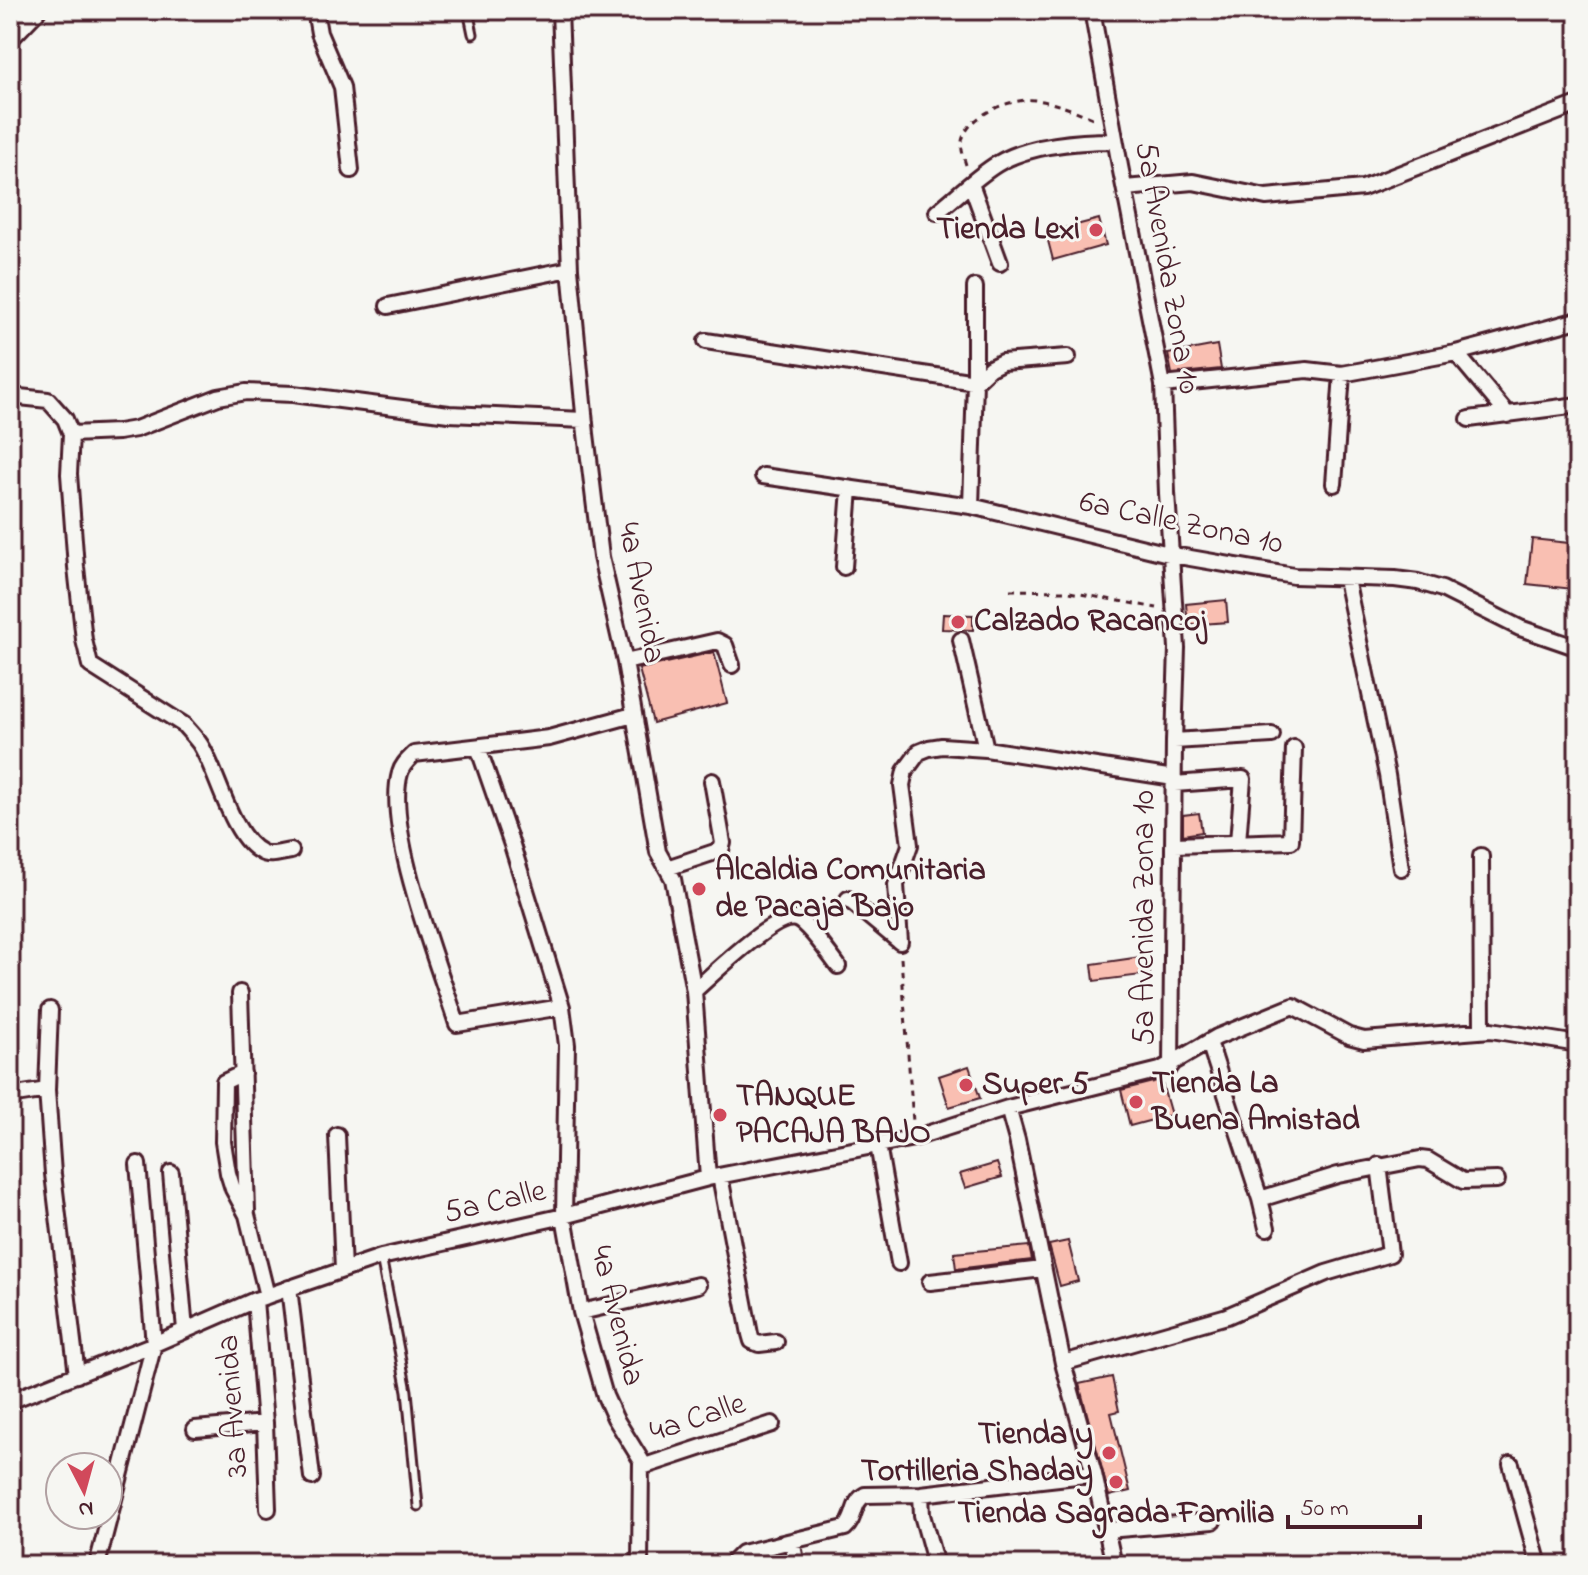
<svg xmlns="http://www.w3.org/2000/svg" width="1588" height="1575" viewBox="0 0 1588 1575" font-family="'Indie Flower',sans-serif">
<rect width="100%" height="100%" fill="#f6f6f2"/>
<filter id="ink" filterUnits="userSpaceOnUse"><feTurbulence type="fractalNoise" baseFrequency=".0125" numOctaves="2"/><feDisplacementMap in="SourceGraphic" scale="16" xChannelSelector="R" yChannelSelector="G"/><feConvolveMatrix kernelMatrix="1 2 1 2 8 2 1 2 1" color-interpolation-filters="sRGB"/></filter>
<g filter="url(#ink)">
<path fill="#f9bfb2" stroke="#4a1f2b" stroke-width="2" d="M1099,219L1106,245L1053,260L1046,233Z
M1217,345L1221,369L1172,374L1168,354Z
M1532,539L1578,544L1573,589L1527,584Z
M1226,600L1228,622L1188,625L1186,604Z
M943,614L973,615V630L942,629Z
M714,652L727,703L653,723L639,669Z
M1199,813L1202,832L1183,835V815Z
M1148,956L1150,974L1094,981L1092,964Z
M969,1066L980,1098L949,1107L939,1076Z
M1161,1080L1171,1115L1130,1126L1121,1090Z
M997,1163L1002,1177L965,1188L960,1174Z
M1068,1241L1078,1281L1060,1286L1049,1245Z
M1029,1246L1032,1260L956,1269L954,1253Z
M1112,1377L1119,1411L1111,1413L1130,1491L1109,1496L1079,1384Z"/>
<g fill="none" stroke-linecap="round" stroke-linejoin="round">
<g stroke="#4a1f2b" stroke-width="13">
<path id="service" d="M468,10L473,34
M381,1257L407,1391L418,1506"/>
</g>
<g stroke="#4a1f2b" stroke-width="20">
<path id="minor" d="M315,10L319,33L342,87L351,170
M560,10L570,269L586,434L601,557L625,662L658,852L673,879L694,991L708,1178
M1092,10L1120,166L1163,385L1167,493L1177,648L1174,741L1171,1066
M971,184L1000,263
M1125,188L1193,182L1266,197L1363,188L1578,104
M937,212C957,196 976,177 997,164C1030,144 1078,141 1115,141
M388,306L570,269
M706,341L975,382L990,368L1002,362L1068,357
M1456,353L1508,415
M1163,385L1307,370L1342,374L1456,353L1578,320
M10,396L48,400L65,419L71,434L69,474L76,567L84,640L90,665L184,725C189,731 195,737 200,744C218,772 231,837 261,852C269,857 282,852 291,851
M1469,419L1578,405
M71,434L118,432L136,429L218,397L246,392L293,394L449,414L584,420
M763,476L971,506L1173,555L1294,576L1395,579L1418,582L1442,589L1520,628L1578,648
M1334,484L1342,374
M971,506L975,382V287
M844,567L850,489
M1346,579L1387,775L1401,868
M961,640L986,749
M625,662L717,641L725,645L732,665
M1174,741L1272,735
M478,747L512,845L562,1007L567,1045L564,1216L581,1312L605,1396L615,1418L641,1460L640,1565
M1174,784L1243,779L1238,842
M1175,845L1291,841L1294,748
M1481,856L1482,1030
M667,868L721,850L723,843L712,781
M848,899L900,942L896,885L910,845L902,785L905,771L919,752L929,748L942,746L986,749L1174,778
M694,991C711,976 775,913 796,919C807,923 830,955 838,966
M240,993L247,1211
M562,1007L457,1024C439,966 384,829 400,773C402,765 408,760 414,754L549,738L633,715
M50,1010L47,1090L53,1174L77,1375
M1209,1042L1260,1199L1267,1228
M243,1073L224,1082L223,1142L228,1173L233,1189L247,1215L267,1296
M10,1096L47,1090
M1008,1108L1017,1140L1063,1363L1094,1474L1114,1565
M337,1135L343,1270
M878,1145L899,1263
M171,1173L185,1330
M720,1176L750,1334L752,1341L759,1344L776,1342
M1260,1199L1338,1175L1420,1159L1428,1160L1463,1181L1497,1180
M930,1282L1043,1269
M289,1288L312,1477
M255,1300L265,1423L268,1509
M581,1312L698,1285
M1063,1363L1227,1316L1326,1273L1390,1254L1379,1165
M10,1401L154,1344L255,1300L381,1257L564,1216L708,1178L914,1138L1008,1108L1160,1070L1217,1037L1293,1006L1349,1036L1364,1040L1491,1030L1578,1044
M195,1429L265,1423
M1511,1464L1539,1565
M642,1467L772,1424
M921,1494L922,1515L936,1565
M1107,1530L1213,1521
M792,1541L797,1565
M97,1565L154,1344L138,1164
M730,1565L742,1553L845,1528C856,1519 852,1502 865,1495L921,1494L1094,1474"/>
</g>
<g stroke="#4a1f2b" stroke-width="24">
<path id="tertiary" d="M10,37L36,10"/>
</g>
<path stroke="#4a1f2b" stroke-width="3" stroke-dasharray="6 6" stroke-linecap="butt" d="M966,165C963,155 959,145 964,135C974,113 1012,98 1035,100C1054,102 1076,111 1095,119
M1010,590L1064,591L1157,608
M901,958L913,1122"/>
<use href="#service" stroke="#f6f6f2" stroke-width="7"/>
<use href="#minor" stroke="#f6f6f2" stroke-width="14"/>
<use href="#tertiary" stroke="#f6f6f2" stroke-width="18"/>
</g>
</g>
<g fill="#d1495b" stroke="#f6f6f2" stroke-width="3">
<circle cx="1096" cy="230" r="8"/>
<circle cx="958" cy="622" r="8"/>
<circle cx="699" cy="889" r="8"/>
<circle cx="966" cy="1085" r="8"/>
<circle cx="1136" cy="1102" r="8"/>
<circle cx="720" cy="1115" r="8"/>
<circle cx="1109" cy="1453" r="8"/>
<circle cx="1116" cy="1482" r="8"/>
</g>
<g text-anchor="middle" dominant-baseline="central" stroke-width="6" stroke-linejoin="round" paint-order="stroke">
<g font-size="32" font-weight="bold" fill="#4a1f2b" stroke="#f6f6f2" text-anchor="start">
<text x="1080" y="230" text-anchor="end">Tienda Lexi</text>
<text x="974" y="622">Calzado Racancoj</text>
<text x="715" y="871">Alcaldia Comunitaria<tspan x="715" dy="37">de Pacaja Bajo</tspan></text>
<text x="1152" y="1084">Tienda La<tspan x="1152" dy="37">Buena Amistad</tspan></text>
<text x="982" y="1085">Super 5</text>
<text x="736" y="1097">TANQUE<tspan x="736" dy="37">PACAJA BAJO</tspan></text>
<text x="1093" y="1435" text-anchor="end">Tienda y<tspan x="1093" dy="37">Tortilleria Shaday</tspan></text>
<text x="1116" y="1514" text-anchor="middle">Tienda Sagrada Familia</text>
</g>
<g font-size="32" fill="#4a1f2b" stroke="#f6f6f2">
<text transform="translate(1166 268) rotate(80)">5a Avenida Zona 10</text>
<text transform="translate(1181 524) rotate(12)">6a Calle Zona 10</text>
<text transform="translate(640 593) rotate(79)">4a Avenida</text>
<text transform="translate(1145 918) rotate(-90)">5a Avenida Zona 10</text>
<text transform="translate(495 1203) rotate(-13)">5a Calle</text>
<text transform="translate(616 1316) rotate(76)">4a Avenida</text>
<text transform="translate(234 1406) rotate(-94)">3a Avenida</text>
<text transform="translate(698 1419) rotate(-18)">4a Calle</text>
</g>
</g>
<rect width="1588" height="1575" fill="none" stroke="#f6f6f2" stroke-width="40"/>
<rect x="20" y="20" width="1548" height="1535" fill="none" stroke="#4a1f2b" stroke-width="3" filter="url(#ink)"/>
<g transform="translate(84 1491) rotate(174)"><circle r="38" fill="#f6f6f2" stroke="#b1a0a2" stroke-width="2"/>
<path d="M0-6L14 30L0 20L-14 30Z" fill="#d1495b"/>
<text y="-12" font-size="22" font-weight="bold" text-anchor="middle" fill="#4a1f2b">N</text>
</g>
<path d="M1288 1515v12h132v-12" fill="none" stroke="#4a1f2b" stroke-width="4"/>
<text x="1300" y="1515" font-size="24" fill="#4a1f2b" stroke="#f6f6f2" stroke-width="6" paint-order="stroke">50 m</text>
</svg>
